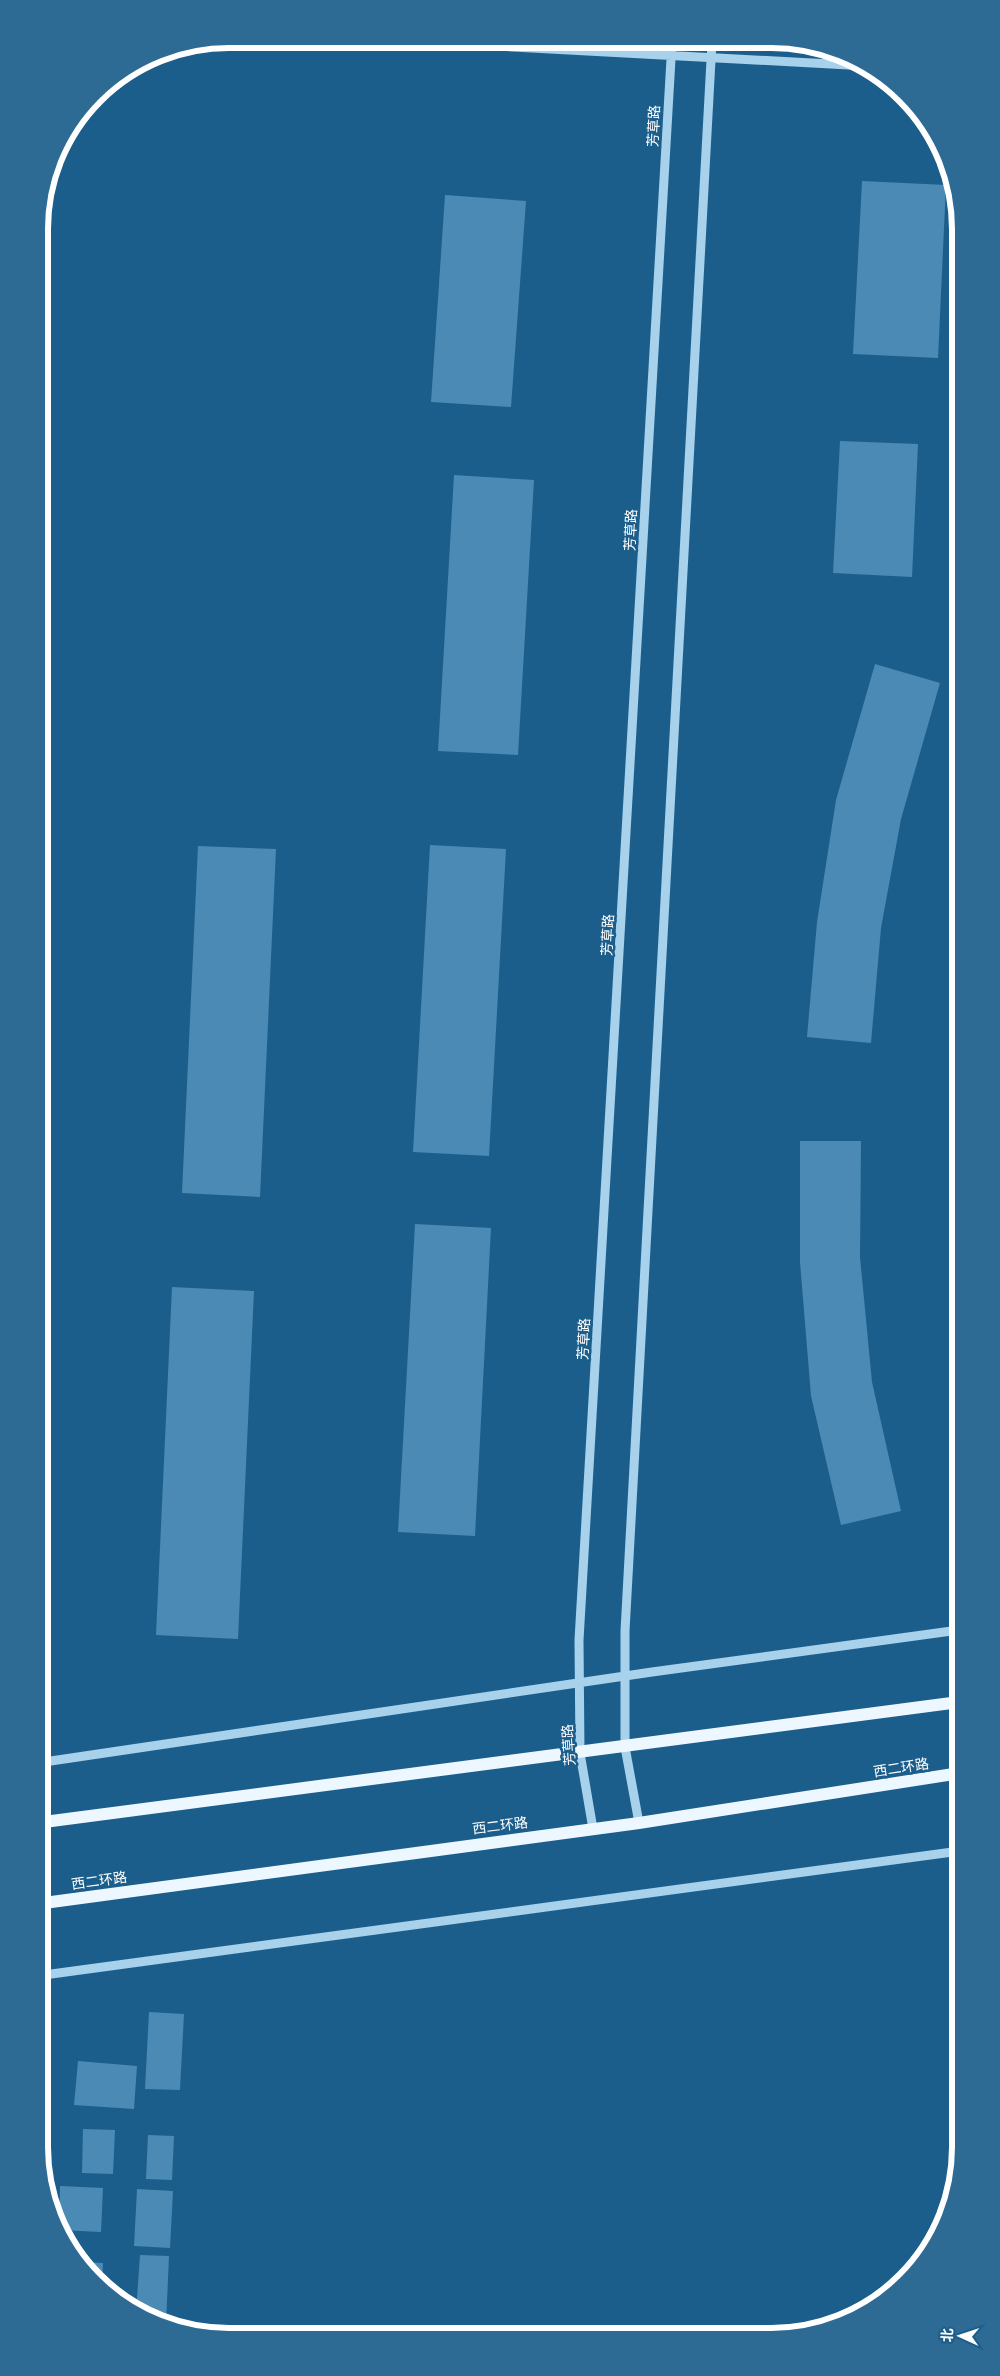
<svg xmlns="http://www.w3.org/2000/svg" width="1000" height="2376" viewBox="0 0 1000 2376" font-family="'Titillium Web','Noto Sans SC',sans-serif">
<rect width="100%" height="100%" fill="#1c5e8b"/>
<path fill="#4a8ab5" d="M50,176L41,314H39V216Z
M862,181L946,185L938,358L853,354Z
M445,195L526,201L511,407L431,402Z
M840,441L918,444L912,577L833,573Z
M454,475L534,480L518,755L438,751Z
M875,664L940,683L901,819L881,928L871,1043L807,1037L817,922L836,800Z
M430,845L506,849L489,1156L413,1152Z
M198,846L276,849L260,1197L182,1193Z
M800,1141H861L860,1257L872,1382L901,1511L841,1525L811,1396L800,1262Z
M415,1224L491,1228L475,1536L398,1532Z
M172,1287L254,1291L238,1639L156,1635Z
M149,2012L184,2014L180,2090L145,2089Z
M78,2061L137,2066L134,2109L74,2105Z
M83,2129L115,2130L113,2174L82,2173Z
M148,2135L174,2136L172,2180L146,2179Z
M60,2186L103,2188L101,2232L59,2230Z
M137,2189L173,2191L170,2248L134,2246Z
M140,2255L169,2256L166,2325L144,2318L136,2312Z
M79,2262L103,2263L102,2287L95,2282Z"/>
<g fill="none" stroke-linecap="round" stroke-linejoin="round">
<path stroke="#a8d1ec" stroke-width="9" d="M383,40L867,66
M44,1762L652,1672L959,1630
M639,1823L625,1747V1631L712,42
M593,1829L580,1753L579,1640L672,42
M44,1975L960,1851"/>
<path stroke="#edf7ff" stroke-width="12" d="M44,1822L959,1702
M44,1903L639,1823L960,1773"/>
</g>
<g text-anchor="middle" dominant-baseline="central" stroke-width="5" stroke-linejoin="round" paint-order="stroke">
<g font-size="14" fill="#fff" stroke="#1c5e8b">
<text transform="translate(653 126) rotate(-87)">芳草路</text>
<text transform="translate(630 530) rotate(-87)">芳草路</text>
<text transform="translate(607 935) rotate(-87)">芳草路</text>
<text transform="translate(583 1339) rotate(-87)">芳草路</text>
<text transform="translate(568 1745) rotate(-94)">芳草路</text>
<text transform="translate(901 1767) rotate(-9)">西二环路</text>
<text transform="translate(500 1825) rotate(-7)">西二环路</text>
<text transform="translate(99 1880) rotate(-8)">西二环路</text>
</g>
</g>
<path d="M0 0H1000V2376H0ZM229 48H771A181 181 0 0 1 952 229V2147A181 181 0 0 1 771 2328H229A181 181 0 0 1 48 2147V229A181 181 0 0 1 229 48Z" fill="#2e6b94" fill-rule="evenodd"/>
<path fill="none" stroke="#fff" stroke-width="6" d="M229 48H771A181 181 0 0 1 952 229V2147A181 181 0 0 1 771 2328H229A181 181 0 0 1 48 2147V229A181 181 0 0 1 229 48Z"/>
<g transform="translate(960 2336) rotate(273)" stroke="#1c5e8b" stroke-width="4" paint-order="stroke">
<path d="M0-4L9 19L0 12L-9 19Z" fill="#ffffff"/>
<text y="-8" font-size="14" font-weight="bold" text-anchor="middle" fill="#ffffff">北</text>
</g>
</svg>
